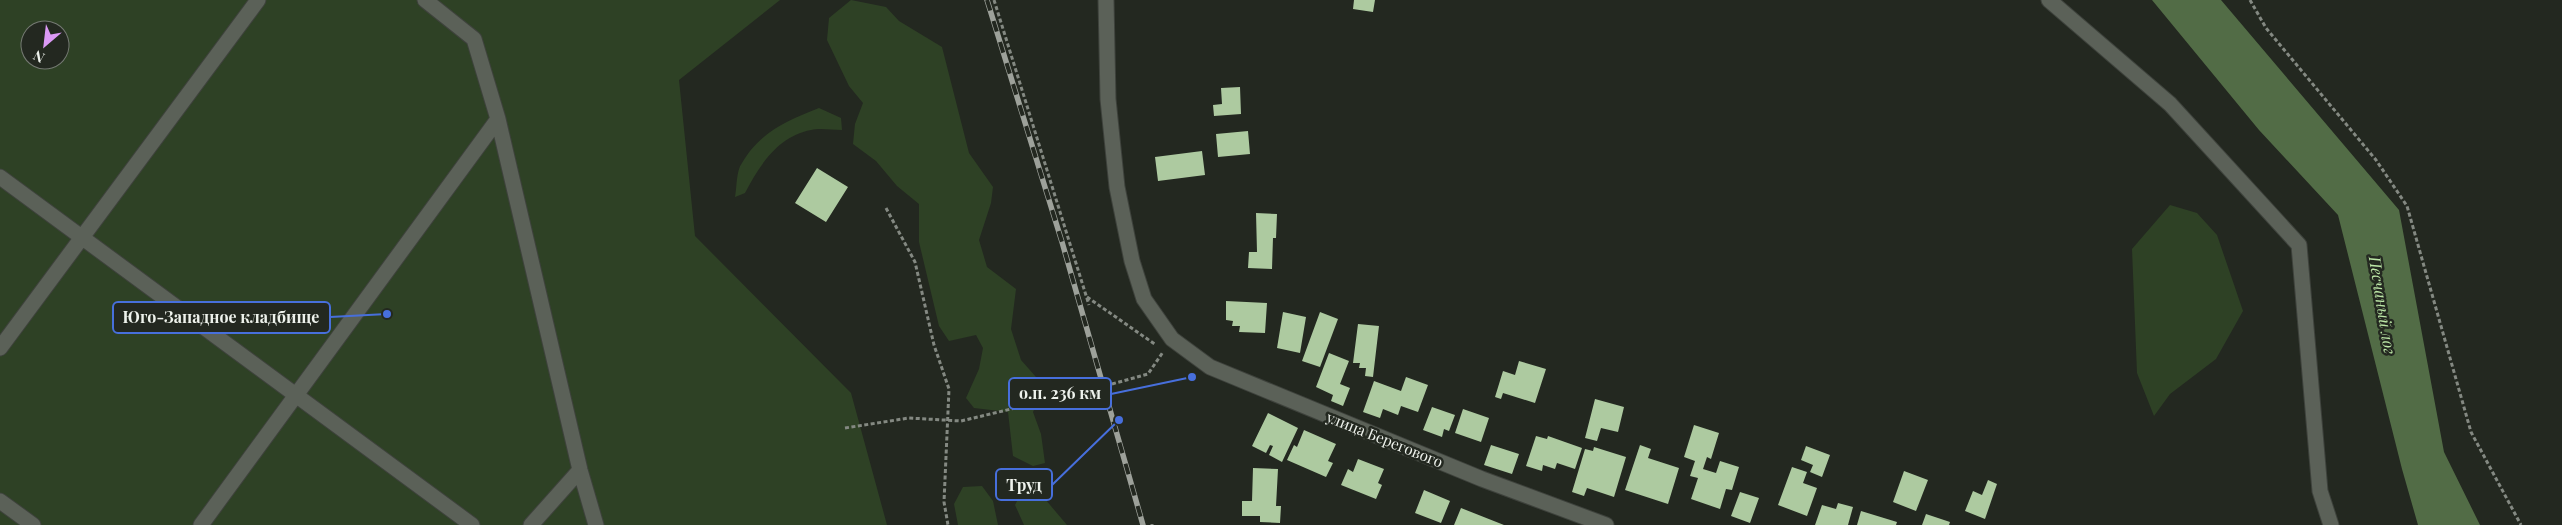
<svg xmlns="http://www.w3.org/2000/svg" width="2562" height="525" viewBox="0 0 2562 525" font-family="'Playfair Display',serif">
<rect width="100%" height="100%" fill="#232820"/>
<path fill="#2e4125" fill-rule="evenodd" d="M0,0H780L679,80L695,236L851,393L887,525H0ZM30,30H60V60H30Z
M851,0L886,7L899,21L942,47L969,153L993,187L991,203L979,240L987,267L1016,289L1011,329L1021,360L1036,377L1038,401L1033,412L1041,434L1045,463L1033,466L1013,456L1008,412L974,408L966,398L979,369L983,348L976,335L949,341L939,326L919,242V204L897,186L876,161L853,144L855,124L863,103L849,86L827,40L829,18Z
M819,108L841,118L842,130C832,130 820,128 811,130C778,136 759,166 745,193L735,197C737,187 736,171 742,163C761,131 787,121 819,108Z
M2170,205L2197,213L2217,235L2243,311L2216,359L2170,394L2154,416L2137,373L2132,249Z
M982,486L993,501L998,525H958L954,504L963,487Z
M1024,488L1045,499L1067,525H1024L1015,505Z"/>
<path fill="#526c46" d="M2152,0H2221L2399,210L2444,452L2480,525H2418L2402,469L2338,215L2259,130Z"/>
<path fill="#adcaa0" d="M1354,0H1375L1373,12L1353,9Z
M1240,87L1241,114L1214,116L1213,105L1222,104L1221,88Z
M1248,131L1250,154L1218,157L1216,134Z
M1202,151L1205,175L1158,181L1155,157Z
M817,168L848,187L826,222L795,203Z
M1256,213L1277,214L1276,238H1273L1272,269L1248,268L1249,252H1257Z
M1226,301L1267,303L1265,333L1239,332L1240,326H1232L1233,321L1226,320Z
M1283,312L1306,317L1300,353L1277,348Z
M1320,312L1338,319L1320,367L1302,361Z
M1358,324L1379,326L1373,377L1365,376L1366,368H1359L1360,363H1353Z
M1329,353L1349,361L1340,384L1350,388L1343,406L1331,401L1333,395L1316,387Z
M1519,361L1546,369L1535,403L1503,393L1501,399L1495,397L1503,371L1515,375Z
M1406,377L1428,385L1418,412L1401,406L1398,415L1383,409L1380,418L1363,412L1374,381L1401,391Z
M1595,399L1624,407L1618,432L1601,428L1597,441L1585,438Z
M1432,407L1455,415L1449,431L1444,429L1442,437L1423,430Z
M1463,409L1489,418L1481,442L1455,433Z
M1268,413L1298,428L1282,462L1269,455L1273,446L1270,445L1266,453L1252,446Z
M1694,425L1719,433L1711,459L1707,457L1703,469L1716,473L1720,461L1739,467L1732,490L1726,489L1720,509L1691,499L1698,478L1690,476L1695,461L1684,457Z
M1304,430L1336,444L1328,461L1333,463L1326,477L1287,460L1294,445L1297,447Z
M1536,436L1547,439L1548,436L1582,448L1575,469L1557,463L1555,469L1543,465L1542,471L1526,466Z
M1491,445L1519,454L1512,474L1484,465Z
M1640,445L1651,449L1648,458L1679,468L1668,504L1625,490Z
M1806,446L1830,455L1822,477L1810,472L1813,465L1801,460Z
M1594,447L1626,457L1614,497L1587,488L1584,496L1572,492L1585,449L1593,451Z
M1358,459L1384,469L1378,483L1382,485L1376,499L1341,485L1348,469L1353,472Z
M1792,467L1807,472L1803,483L1817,488L1807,516L1778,505Z
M1253,468L1278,469L1276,506H1281L1280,523L1260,522V516H1242V501H1252Z
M1904,471L1928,480L1916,511L1893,502Z
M1988,480L1997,484L1985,519L1965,511L1973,491L1982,495Z
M1424,490L1450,501L1441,523L1415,513Z
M1740,492L1759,498L1750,523L1731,516Z
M1838,503L1853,507L1848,525H1815L1822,505L1836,509Z
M1461,508L1504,525H1454Z
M1861,511L1897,522L1896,525H1857Z
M1926,514L1950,522L1949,525H1922Z"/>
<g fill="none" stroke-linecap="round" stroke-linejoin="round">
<g stroke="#3e423c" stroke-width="17">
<path id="minor" d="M425,0L474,39L498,119L580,470L596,525
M1106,0L1108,99L1117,187L1132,261L1144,299L1172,339L1210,367L1482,479L1606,525
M2049,0L2170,104L2299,245L2320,491L2331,525
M0,177L472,525
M0,348L258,0
M0,501L33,525
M201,525L498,119
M531,525L580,470"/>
</g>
<path stroke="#848982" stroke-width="3" stroke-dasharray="4 2.5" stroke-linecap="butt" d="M994,0L1089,305
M2250,0L2266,28L2376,160L2407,206L2471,432L2521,525
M886,208L915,262L934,345L949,389L944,502L948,525
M1087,297L1156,345
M1112,384L1148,374L1163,352
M845,428L909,418L961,421L1086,391
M1152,524V525"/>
<use href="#minor" stroke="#5b6158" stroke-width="15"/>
<g stroke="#9da19a" stroke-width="5.5">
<path id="rail" d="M987,0L1062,242L1143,525"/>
</g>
<use href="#rail" stroke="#232820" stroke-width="4" stroke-dasharray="11" stroke-linecap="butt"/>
</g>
<g text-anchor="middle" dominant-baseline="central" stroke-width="5" stroke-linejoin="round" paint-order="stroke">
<g font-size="15" fill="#eef2ec" stroke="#232820">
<text transform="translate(1385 439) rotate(22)">улица Берегового</text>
</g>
<g font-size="16" font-style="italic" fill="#bce7a7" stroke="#232820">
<text transform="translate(2383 305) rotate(81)">Песчаный лог</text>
</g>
</g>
<path fill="none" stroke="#476fdc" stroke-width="2" d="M387 314L330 317M1192 377L1111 394M1119 420L1052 485"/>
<g fill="#476fdc" stroke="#232820" stroke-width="2">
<circle cx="387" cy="314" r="5"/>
<circle cx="1192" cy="377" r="5"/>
<circle cx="1119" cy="420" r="5"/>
</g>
<g fill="#232820" stroke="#476fdc" stroke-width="2">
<rect x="113" y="302" width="217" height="31" rx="5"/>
<rect x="1009" y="378" width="102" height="31" rx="5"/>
<rect x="996" y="469" width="56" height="31" rx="5"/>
</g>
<g font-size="16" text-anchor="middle" font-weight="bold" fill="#eef2ec">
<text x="221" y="323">Юго-Западное кладбище</text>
<text x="1060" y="399">о.п. 236 км</text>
<text x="1024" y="491">Труд</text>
</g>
<g transform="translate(45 45) rotate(208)"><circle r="24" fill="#232820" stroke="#747972"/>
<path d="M0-4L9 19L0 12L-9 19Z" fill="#db99f5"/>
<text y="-8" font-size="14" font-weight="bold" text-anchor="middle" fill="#eef2ec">N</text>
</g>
</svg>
